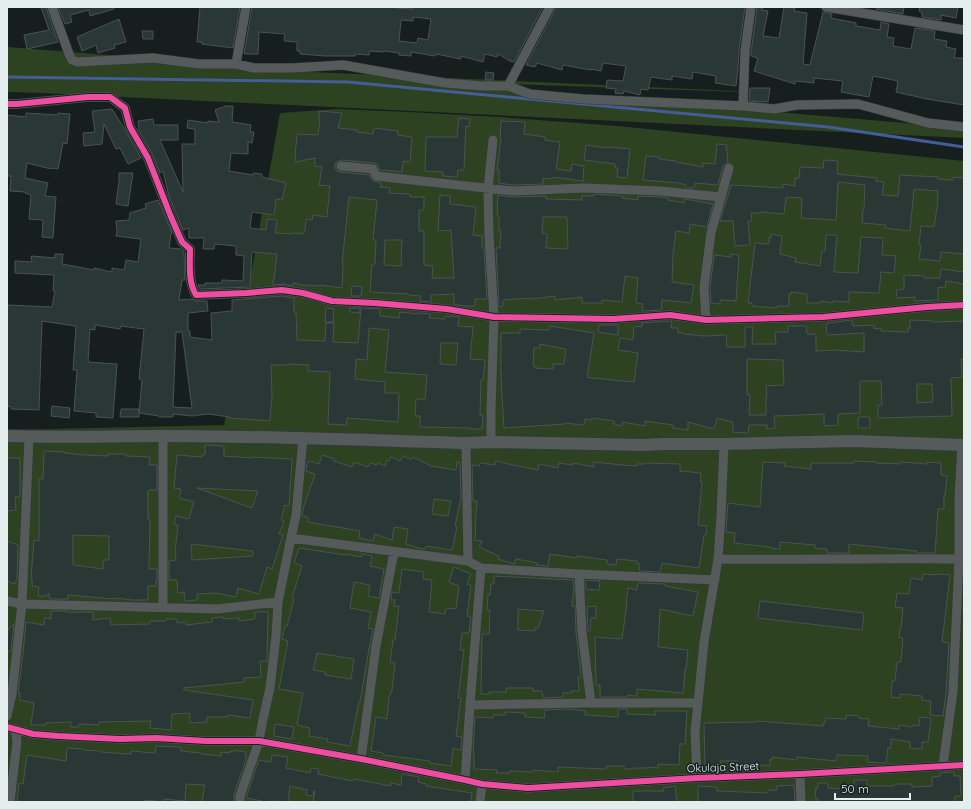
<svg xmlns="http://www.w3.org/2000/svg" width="971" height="809" viewBox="0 0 971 809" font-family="Quicksand,sans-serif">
<rect width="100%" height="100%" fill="#161e1e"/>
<path fill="#2c4220" d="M7,47L59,51L312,72L803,94L416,81L964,128V138L43,93L7,92Z
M337,109L408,112L499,117L618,126L964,161V802H7V430L224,425L280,113Z"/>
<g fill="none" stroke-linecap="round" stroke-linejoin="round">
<path stroke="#445c97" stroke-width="3" d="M7,77L348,82L828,127L964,147"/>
</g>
<path fill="#2a3835" stroke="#4c5251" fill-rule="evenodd" d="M41,7H46L58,42L27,49L24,35L49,30Z
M58,7H114V9L90,16L89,10L70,15L72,22L65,24Z
M200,7H240L233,48L202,44V42H197Z
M252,7H385L413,9V7H543L514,62L510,61L498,54L497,57L485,54L483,62L461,56V59L436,54L435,56L411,52V56L399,55V53L384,51V52L370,51L369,55L355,54V56H325L300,54V51H297V42L284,41L285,34L259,32L258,54H244ZM413,17L431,19L428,40L418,38L417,43L399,41L401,20L413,21Z
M556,7H745L739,50L738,68L736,86L715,83L716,76L693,72L692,79L672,76V80L651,77L648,90L641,89L640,95L624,91L623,94L615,93L616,89L606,88L607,80L623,81L626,66L603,63L601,71L591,69V70L563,65L562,70L537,63L535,67L526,65L555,10Z
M757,7L763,8L762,10L768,11L763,36L779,38L784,7L795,8L794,11L807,13L803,64L810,65L823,12L832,14L831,18L856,23V26L880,30L881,22L889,24L887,37L894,38L893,46L911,49L915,28L935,31L934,39L947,41L946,47L956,49L954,58H964V105L927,99L896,92L898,81L873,76L869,97L841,92L843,81L814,78V83L795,81V84L754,71L758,58L751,56V52Z
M877,7H904L903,14L876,9Z
M920,7H958L956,18L941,15V20L922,17V12L919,11Z
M119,19L126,42L114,45L115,48L98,53L96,45L82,51L77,37Z
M142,31H153V39H143Z
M486,72L494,73L493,80H485Z
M750,88H770L768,102L749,101Z
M226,106H233L232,122L251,125L250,132H254L252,143L248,142V154L231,153L229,171L253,175V173L262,174V177L286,183L282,200L276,199L274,215L252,212L250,228L266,230L267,219L277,220L275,233L291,234V233L303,234L304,231H305L306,219L312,220L313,215L327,217L330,186L319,185L322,167L315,166V158L296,162L295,157L297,134L318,135L320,119H319V111L342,113L338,128L357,130V132L373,134L374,128L398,131V135L412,137L410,162L403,161L402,172L384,170V171L380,170L377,164L374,163L342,160L336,162L335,165V168L337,171L340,172L369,175L373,181L381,183L380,187L390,188L389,193L410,194V197H424V210H419V231H424V265L433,266L432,278H454L451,230L438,231L440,195L450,196V204L476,207L473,235L482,236V248H484L487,299H475V306H465L454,304V294L431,295V302L420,301L421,296L409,295V294L370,292L372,264H375L376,240H373L377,200L349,197L342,263H343L342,288L319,285L318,286L306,285V286L293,283V286L283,284L273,285V280H274L277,254L252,252L250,287L200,289L198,285H205V283H222V280L243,281L244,256L236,255V246L215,244L214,249H203L204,238H189V228L183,230L169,196L163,171L160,173L153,155L138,129H139L138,121L153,119L154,125H178V140H160L183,192L182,144H195V129L187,128L188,120L208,123V121L219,122L215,110ZM385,240H402L401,266L384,265Z
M112,109L124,128L141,158L128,164L120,148L116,149L104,124L102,144L84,146L83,133L95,132L92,111Z
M26,113L58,115V113L70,114L67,144L63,143L58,169L52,168L51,169L27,163L25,178L48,183L45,196L56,197L53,238L42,237L43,220L29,219L31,195L25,193V192L10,191L11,176H7V115L26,117Z
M459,118L470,119L469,127L466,126L465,143L464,170H458L457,177L443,176V172L425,171L426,137H457Z
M501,121L525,122L524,134L545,137V140L560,142L556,169L571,171L572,164L584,166L583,181L553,177L552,179L543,178V184L512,185L499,183V170H497L501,139H500Z
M717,144L727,145L726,150L728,151L727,163L723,166L718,185L695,183L694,188H686V185L679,183L643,180L646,156L659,157V159L676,161V162L703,167V163L715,164Z
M586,145L606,148V147L630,149L627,178L617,177L618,168H615V164L584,160Z
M824,160L838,161L837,174L877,178L876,181L884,182L882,195L898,196L900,175L938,177V179L953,180V177L964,178V254L941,252L940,261L919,259L921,245H919L921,226L934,227L937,208L938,191L914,189L910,231L885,228L886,225L862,223L863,209H864L865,185L838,182L836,220L801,218L802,198L786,197L784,214L760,212V213H751L752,221H748L750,245L735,246L733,221H720L731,185L783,188V184L795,186V178H799L800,167L823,168Z
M119,173H133L128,206L116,204L119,181Z
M594,194L623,196V198L638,200V196L660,197L668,198V200L684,203L685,199L713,204L707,227L690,224L689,233L676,231L673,253L672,282L694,285L691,303L662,300L661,310L642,311L643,304L636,303L638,278L625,276L622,302L602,300V303H582V297L555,300V296L532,299V298L503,300V306L499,307L496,248H500L501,231H499V216H497L498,195L512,197L546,196V199L582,200V196H594ZM543,217H567L568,249L546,248L547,234L542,233Z
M158,200L172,233H171L169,248L181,249L184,252L185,280H182L179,300L192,299L196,301H207L208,311L188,313V331H190V337L212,340L211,313L232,311V300L282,296L294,298V312H296L297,340L325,341L326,323H334L333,342L358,343L361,308L380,309V316L399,318L400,312L419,314V313L430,314L429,318L445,319L446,316L451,317V316L459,317L458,326L473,327L470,359L485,360L483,380H481L480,415H483L482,429H470V428L420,427V416H415L416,399H425L427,375L385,372L389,330L369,328L367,360L356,359L355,379L385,382V393H399L398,422L347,418L346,425L328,424L330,372L308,371L309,365L287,364V365H271L272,397L270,421L230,418V417L208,414L192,416L173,414V417H159V416L139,413V417H120L121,409H139V412L142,380L139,379L144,329L121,326L120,329L95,325V330L90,329L88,362L117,364L113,417V418L96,417V413L74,411L77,370H73L76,326L42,321L39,410L11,409V407L7,406V305L52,307L55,291H53L54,275L15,273V261L32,262L31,256L55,258V254H63L62,264L94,270V268L112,272V268L124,270L126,260L138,262L141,239L116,236L117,231L116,221L129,220L130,213L146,208L145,204ZM176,332H182L192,408L173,407ZM441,343H458L456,365L440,364Z
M771,234L782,236L780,254L796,258L795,262L820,266L822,251H825L826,235H837L834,272L858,273L861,237L883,238L882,255L896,256L894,273L881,272L879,293L849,292V302L833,301V303L821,301V303H807V294L791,292V294H789V306H777V308L752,306V303H748L755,243L769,244V237L771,238Z
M731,254L739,255L736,301L720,300V304L711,303L710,288L714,255L731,257Z
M941,269L964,272V284L946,281L945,288L938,287V300L915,301V297L897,298L896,290L904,289V275L924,276V278H940Z
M352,286L362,287L361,296H351Z
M326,308L334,309L333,322H325Z
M350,308H360V313L350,312Z
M852,320L853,326L874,325V329L881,328V331L908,332V328H910V320L933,321V322L964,321V359H961L962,377L951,378L952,416L878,418V405H882L881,381H860V413L838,414V425L824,426V414L774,416L775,428L767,429V425H749L748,433L733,432V422L717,418L714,429L688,422V430L673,428V425L645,421V426L623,422L622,426L614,424V421L592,418V420L585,419L584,425L565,423V424L504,428L501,378V333H520V329L549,330L550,326L594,333L587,377L592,378L634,382L638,353L618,350L620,338L633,340L634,326L642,327V323L670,321H672L671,328H678V333H683V334L704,336L726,335L727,347H745V327H753L752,344H776L775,332H788V326H806L807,334H816V351L834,350L864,352V333L827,335L826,324H828V323ZM540,344L566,349L564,364H553V369L535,368V366H533L534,348H540ZM747,359L783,360L784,385L766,386L767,397H766V415H749L750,395H747ZM917,384H932L933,402L917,403Z
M599,325H618V335L598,332Z
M52,406L70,408L69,418L51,416Z
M858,417H870V428H858Z
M205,445L224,446V456L251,458V457L292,459L289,506L285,505L281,520L284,521L279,534L283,535L272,569L267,567L259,594L238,588L236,597L216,593L197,594V600L185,601L184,592L178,593L177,580H169V561L176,560L175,552L178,525L174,524L176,516L189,519L194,502L179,498L181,489L174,488L177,455L202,457V455H205ZM197,488L258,491L252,508ZM191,544L253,551V556L192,560Z
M46,451L65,452V453L84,455L108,456V454H126V456L150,457L149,465H157V490H149L148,491V519L150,520L149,569H157V580H156V586H148V600H133L114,598V599L68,595V599H50V597H49V593L46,596H38L39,587L32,586V578H31L34,540L39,541V479H43L44,452H46ZM73,535L109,536V560H103V569L73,565Z
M322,455L334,459V461L352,467L354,462L368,467L370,463L377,465L378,463L385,466L387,460L389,461L391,457L400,461L404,456L411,460L413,457L431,466L456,470L457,462H460L461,498L455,526L457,527L452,550L426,546L425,549L418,548L406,544L408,529L394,527L392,540L375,534L373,541L359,538L360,531L308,522L309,518L302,515L303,509L315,474L306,471L307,464L308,461L319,464ZM434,499L451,501L448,516L432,514Z
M7,458H20V497H15L16,510L7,511Z
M496,461L513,465L538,470L539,464L558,468L559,463L573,465V463L594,467V462L623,465L637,466V464H645V463L680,464V471L701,473L700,482H702L698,525L707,526L706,535H704L699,568L662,563L660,572L639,571L640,564L637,563V561L617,559L616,565L607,564V560L577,556V558L550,554L548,566L537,565V563L516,559L514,564L498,559L499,556L479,547L482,541L475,540L476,525H475L477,501H473L472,465L479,466L480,463L495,465Z
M854,461L876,462V463L901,464V462L927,464V462L941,463V475L947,476L945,496L944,495V509H938L935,553H916L917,551L849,544V553H827V549L815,548V545L780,542V549L770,548V547L734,543L735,533L726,532L728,503L760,507L763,462L785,463L784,466L811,469V463H854Z
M7,541L18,545L17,578L15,584L7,581Z
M299,548L345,555V554L362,557V554L372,556L370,566L384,569L379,598L368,596L370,585L354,582L350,608L371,612L368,628L373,629L369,650V649L360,702H359L350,746L327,742L328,739L309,736L310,728L297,725L303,693L279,689L288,641L282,639L285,626H287L294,599L292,598L302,566L294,563ZM317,653L354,659L351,679L325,675V672L313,670Z
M454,567L471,574L467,584L471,585L467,616L471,617L470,624L469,633H462L460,650H464L458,698H461L456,736L462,737L461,750L453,748L451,766L430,763V761L383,755V753L371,751L376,717L387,719L389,696H390L391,691H392L395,663L390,662L393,640H395L399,606H394L395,600H391L392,592L399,593L402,569L424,572L423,579L432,580L429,612L445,614L446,608L456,609L459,586L449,582Z
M923,574L937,575V574L950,575L942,642L949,643L946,693L943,716L930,715L931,701L922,700V696L900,694V698L891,697L892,681H895L897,662H901L903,638L899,637L900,629H901L903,608L895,607L897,593L909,594L911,578L922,580Z
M494,576L573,580L574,588L572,606H575L576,633L581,675V677H578L579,691H571V693H563V697L543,698L542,691H533V688H506V692H489V694H481L482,634H489L490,610H487L488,595H490L491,584H494ZM518,609L544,611L538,628H535V631L518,630Z
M585,580L600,581L599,590L586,589Z
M638,583L665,584V586L698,592L693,616L660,609L658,647L688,650L686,670L685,669L683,693L637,689V696L627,695V697H600V685H596L595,637L622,639L627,604H626L628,588L637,590Z
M760,601L864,613L862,630L758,618Z
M596,606V618H591L590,631H588L587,607Z
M51,611H67V612H93V620L110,618L111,625L150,624V621H166V619H176L177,623L186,622V625L212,622V618L223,617V619L239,618V621L255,619V612H268L267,661H260L261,677L244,678V682L184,688V690L253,700L250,718L227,715V717H207V722L190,723V713L172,714L171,730L150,728L151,721L99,722V725L79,724V727H71V722L46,723V725H31L34,703L20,700V693H18L23,653L26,622L44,625L45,618L51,619Z
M14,624L11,651H7V631Z
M568,709L585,711V715L618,717V709H627V714L656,715L655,711H687L685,744H680L679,765L658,764V768L647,767V768H633V769H624V766H606V769L558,767V772L533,770V772L510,771V773H496L497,770L474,769V753H473L475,717L493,718V715H505V712L525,713V717L545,718L544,710Z
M846,715L859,716V718L869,719L868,726L899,729V725L912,727L913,725L919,726L920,717L931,718L928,742H922V749L910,748V742L891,739V748H888L886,763L867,762L868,756L837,755L836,761L797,757V760L772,757V760L770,759V766L760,765V764H737V761H720V768H705L704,723L757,722V721L823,726V723H825V718L846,719Z
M275,724L294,727L292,739L274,736Z
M156,746L181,747V751L201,753V754L221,756V752L230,753V751L234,752V750L246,752L245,757H247L234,794V802H202L205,785L186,784L185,801L164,799V802L145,800L144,802H17L19,783L23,784L27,755L66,761L67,748L83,749V750L101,751V752L127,754H131V751L155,753Z
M272,755L288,757L286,768L310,773L311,768L319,769L318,774L353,781L354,779L391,786V783L401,785L402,774L419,777L418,782L426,784V786L472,793L471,802H313L315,791H314L313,796L306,795L307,790L290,786L288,802L271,801L270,802H261L262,801L246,798L259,760L271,762Z
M954,772V776H960L961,796H955V802H818V798H815L816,788H818V783H828V788L847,789V784L854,785V780H867V786H894V784H912V787L932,786V777L940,776V773Z
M794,785L795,802H698V786L717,787V791L768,793V790H777V786Z
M675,786L677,802H633V791H664L663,788Z"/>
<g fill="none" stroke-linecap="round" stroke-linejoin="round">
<g stroke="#343a3a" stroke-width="10">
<path id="street" d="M52,7L69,54L72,60L78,62L153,58L199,64H236L254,68H292L343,65L445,83L483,86H508L530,94L583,99L743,106L774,109L797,105L858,104L928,123L964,127
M826,7L964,30
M236,64L246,7
M508,86L550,7
M7,104H17L88,97H110L125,108L130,127L148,158L171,217L182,242L190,249C190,264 188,282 196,295L246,293L282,290L303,293L332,301L375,303L447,309L494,317L613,319L670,315L706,320L823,317L927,307L964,305
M743,106L745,51L751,7
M341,166L373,169L376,176L512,191L585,188L660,191L721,197
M706,320L704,288L711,233L729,168
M163,436V608
M491,442V409L494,317L489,235L488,189L493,140
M466,443L468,561
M291,538L468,561L481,568L579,574L715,580
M718,559C798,560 879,558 959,559
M579,574L582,632L591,703
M7,601L22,604L218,609L278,602
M470,705L591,703H698
M7,716L12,694L22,604L29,437
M7,727L33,734L58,736L120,739L156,738L206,741H259L361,759L465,780L482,784L528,788L697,778L800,774L964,765
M361,759L376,646L394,552
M943,765L953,692L959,559V497L962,445
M800,774L801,802
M697,778L695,732L698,703L704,642L718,559L721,515L724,444
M465,780L470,705L481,568
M10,802L17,741L15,729
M240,802V796L259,741L263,719L270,688L276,636L278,602L291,538L296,515L303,438
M480,802L482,784"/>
</g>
<g stroke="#343a3a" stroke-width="14">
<path id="secondary" d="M7,436C59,438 110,436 162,436C263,436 365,440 466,443L491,442L645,445L663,444H724L853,441L964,445"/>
</g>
<use href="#street" stroke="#555a5a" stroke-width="9"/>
<use href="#secondary" stroke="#555a5a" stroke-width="12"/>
<g stroke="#132222" stroke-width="8">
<path id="cycleway" d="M7,104H17L88,97H110L125,108L130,127L148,158L171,217L182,242L190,249C190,264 188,282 196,295L246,293L282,290L303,293L332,301L375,303L447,309L494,317L613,319L670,315L706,320L823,317L927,307L964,305
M7,727L33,734L58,736L120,739L156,738L206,741H259L361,759L465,780L482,784L528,788L697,778L800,774L964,765"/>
</g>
<use href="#cycleway" stroke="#ef4d9e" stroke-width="6"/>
</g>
<g text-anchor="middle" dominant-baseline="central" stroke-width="3" stroke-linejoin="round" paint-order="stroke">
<g font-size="11" fill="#e5eeef" stroke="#132222">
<text transform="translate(723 767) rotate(-2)">Okulaja Street</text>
</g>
</g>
<rect width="971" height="809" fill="none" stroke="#e5eeef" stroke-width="16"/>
<path d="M835 793v6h75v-6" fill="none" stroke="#e5eeef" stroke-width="2"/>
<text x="841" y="793" font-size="12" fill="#e5eeef" stroke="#132222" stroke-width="3" paint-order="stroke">50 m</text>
</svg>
